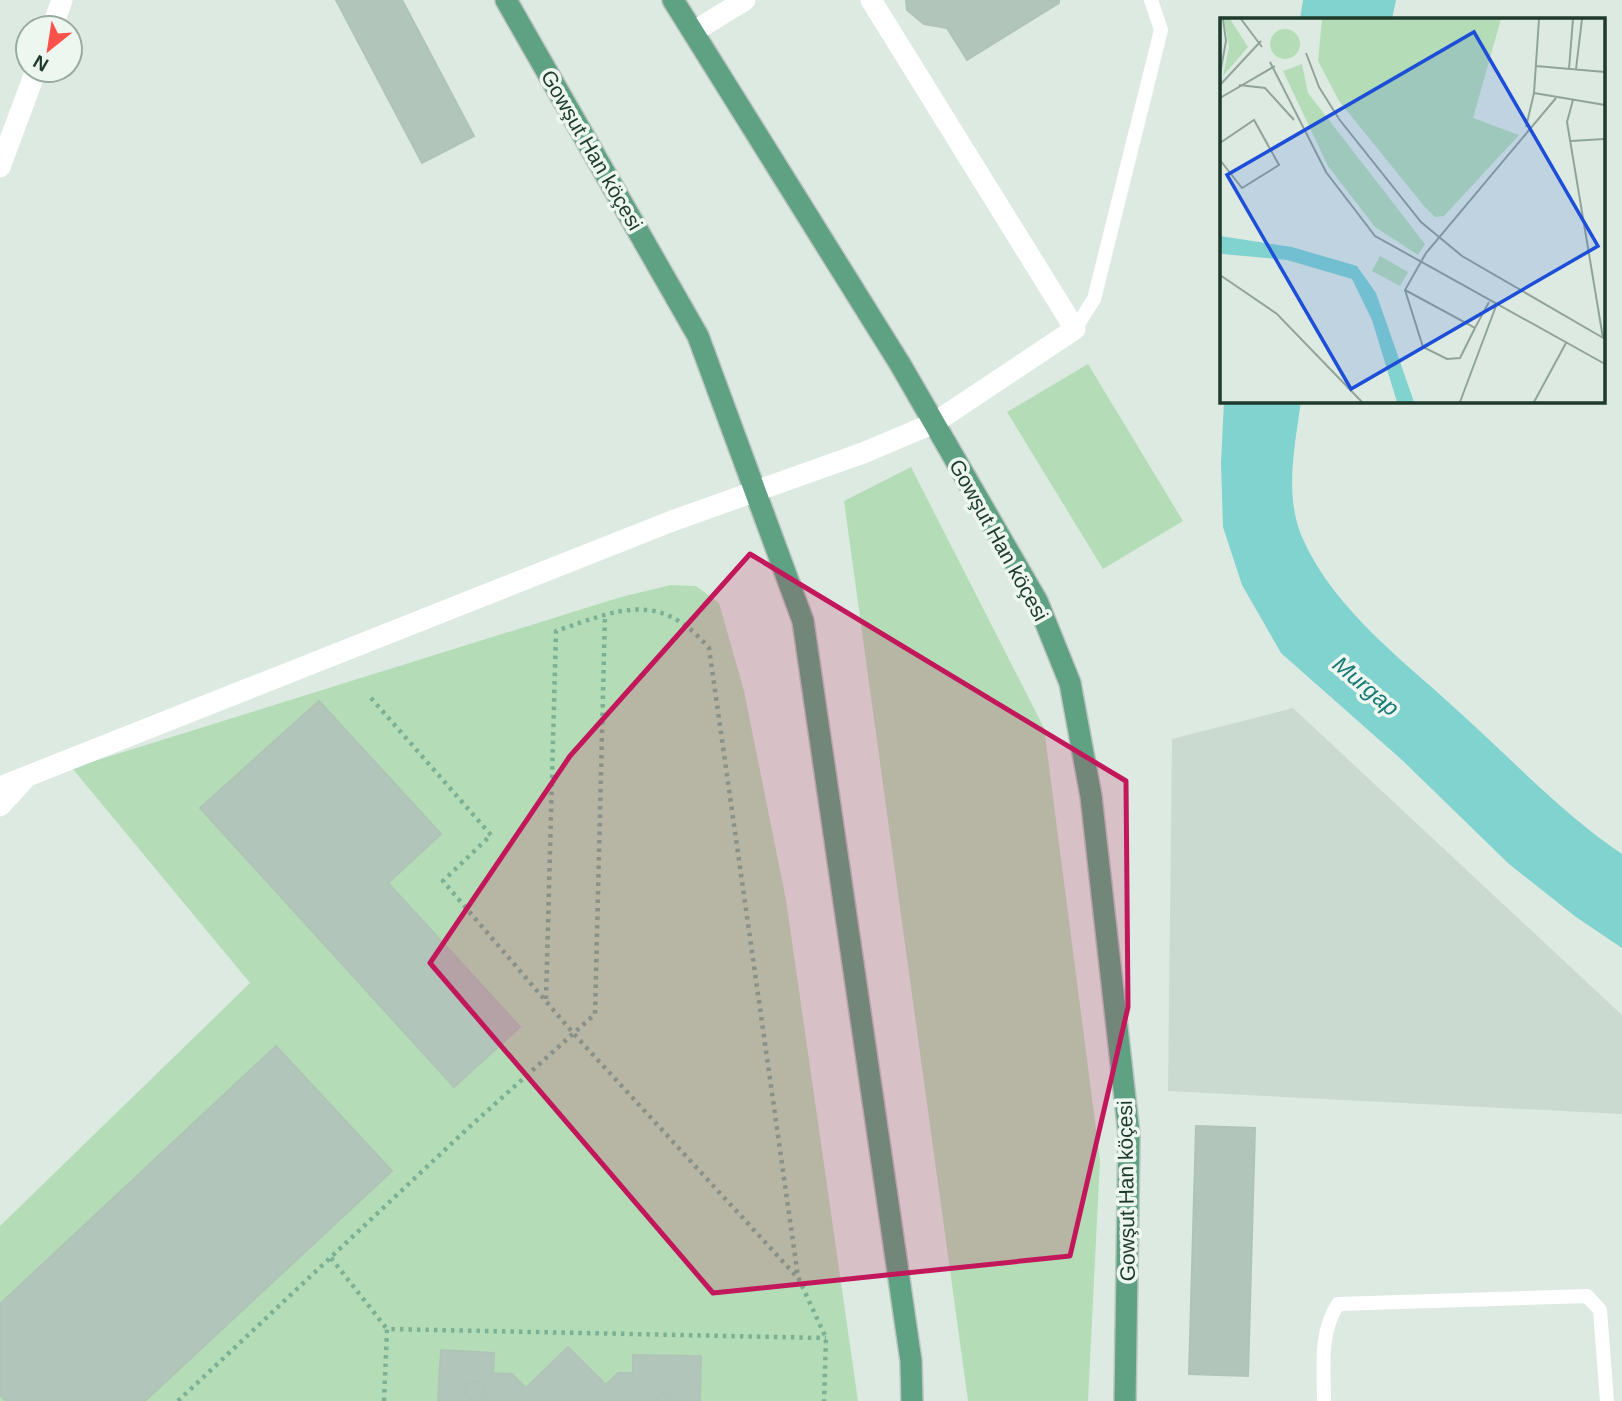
<svg xmlns="http://www.w3.org/2000/svg" width="1622" height="1401" viewBox="0 0 1622 1401" font-family="Arial,sans-serif">
<rect width="100%" height="100%" fill="#ddeae2"/>
<path fill="#cbdad0" d="M1293,708L1622,1015V1114L1168,1091L1172,739Z"/>
<path fill="#b4ddb7" d="M1088,364L1183,521L1103,569L1007,412Z
M911,467L1044,728L1100,1160L1088,1401H968L844,501Z
M671,585L696,586L719,603L744,691L786,900L858,1401H0V1226L250,983L72,768L621,597Z"/>
<path fill="#81d3cf" d="M1303,0H1396L1392,19H1300Z
M1224,401H1301C1295,445 1284,495 1302,537C1335,613 1411,666 1469,721C1518,766 1567,817 1622,854V948L1576,917L1509,864L1402,760L1281,653L1242,585L1223,527L1221,463Z"/>
<path fill="#b2c5ba" stroke="#afc4b7" stroke-width="2" d="M336,0H402L474,136L422,163Z
M906,0H1059V3L967,60L947,28L924,24L907,10Z
M319,701L441,834L388,883L520,1027L454,1087L200,808Z
M276,1046L392,1171L145,1401H6L0,1395V1304Z
M1196,1126L1255,1128L1248,1376L1189,1374Z
M568,1347L606,1385L618,1373H633V1355L701,1356L700,1401H438L441,1350L494,1353L493,1373L512,1374L526,1388Z
M465 1391a10 10 0 1 1 20 0a10 10 0 1 1-20 0Z
M664,1394L670,1395L674,1401H655Z"/>
<g fill="none" stroke-linecap="round" stroke-linejoin="round">
<g stroke="#bcc4c0" stroke-width="24">
<path id="primary" d="M506,0L698,336L803,621L911,1361L912,1401
M673,0L900,364L1037,601L1070,683L1091,796L1129,1134L1125,1401"/>
</g>
<path stroke="#7bb095" stroke-width="4.5" stroke-dasharray="3.5 5" stroke-linecap="butt" d="M371,698L491,835L443,881L574,1034L797,1277
M546,999L556,631C620,609 659,590 709,648L798,1277L826,1338L824,1401
M331,1258L387,1329
M178,1401L466,1130L595,1014L605,614
M384,1401L387,1329L826,1338"/>
<path stroke="#fff" stroke-width="14" d="M1075,329L1094,299L1161,30L1151,0
M1324,1401C1324,1368 1319,1333 1338,1304L1587,1296L1600,1310L1607,1401"/>
<path stroke="#fff" stroke-width="21" d="M52,28L62,0
M693,32L745,0
M0,167L36,70
M0,787L672,521L863,453L934,423L1075,329L871,0
M0,806L23,781"/>
<use href="#primary" stroke="#5fa283" stroke-width="21"/>
</g>
<path fill="#c2185b" fill-opacity="0.2" stroke="#c2185b" stroke-width="5" stroke-linejoin="round" d="M750,554L1126,781L1128,1007L1070,1256L713,1293L430,963L570,756Z"/>
<g text-anchor="middle" dominant-baseline="central" stroke-width="7" stroke-linejoin="round" paint-order="stroke">
<g font-size="21" fill="#1e3a2d" stroke="#edf7f0">
<text transform="translate(592 150) rotate(60)">Gowşut Han köçesi</text>
<text transform="translate(999 540) rotate(61)">Gowşut Han köçesi</text>
<text transform="translate(1126 1191) rotate(-91)">Gowşut Han köçesi</text>
</g>
<g font-size="23" font-style="italic" fill="#167975" stroke="#edf7f0">
<text transform="translate(1366 686) rotate(40)">Murgap</text>
</g>
</g>
<g transform="translate(1220 18)">
<rect width="385" height="385" fill="#ddeae2"/>
<path d="M4,1H10L28,29L3,58L9,29ZM102,1H281L253,100L299,117L224,198L215,199L204,188L119,83L98,43ZM50 26a15 15 0 1 1 30 0a15 15 0 1 1-30 0ZM82,46L88,75L205,226L198,237L155,209L108,148L63,53ZM160,238L188,254L180,268L152,253Z" fill="#b4ddb7"/>
<path d="M0,218L72,229L137,248L156,275L194,384H177L152,302L132,261L67,242L2,236Z" fill="#81d3cf"/>
<path fill="none" stroke="#91a49a" stroke-width="2" d="M21,1L42,29M86,35L99,69L119,101L201,204L242,238L385,321M50,44L106,154L155,218L385,346M316,48L385,54M349,51L353,1M356,51L362,1M0,56L6,23L3,1M0,67L41,23M19,67L45,70L74,102M314,75L385,87M0,80L55,48M353,82L347,104L383,320M306,109L314,75L319,1M350,123L385,121M0,125L34,102L59,147L22,170L0,142M0,257L57,296L142,384M185,272L203,329L227,341L240,340L255,310M269,284L255,310L185,272L206,235L336,80M240,384L276,288M314,384L346,325"/>
<path fill="#1d4ed8" fill-opacity="0.15" stroke="#1d4ed8" stroke-width="3.5" d="M254,14L378,228L131,371L7,157Z"/>
<rect width="385" height="385" fill="none" stroke="#1e3a2d" stroke-width="3.5"/>
</g>
<g transform="translate(49 49) rotate(210)"><circle r="33" fill="#edf7f0" stroke="#9aaba2" stroke-width="2"/>
<path d="M0-5L12 26L0 18L-12 26Z" fill="#fa524b"/>
<text y="-10" font-size="19" font-weight="bold" text-anchor="middle" fill="#1e3a2d">N</text>
</g>
</svg>
